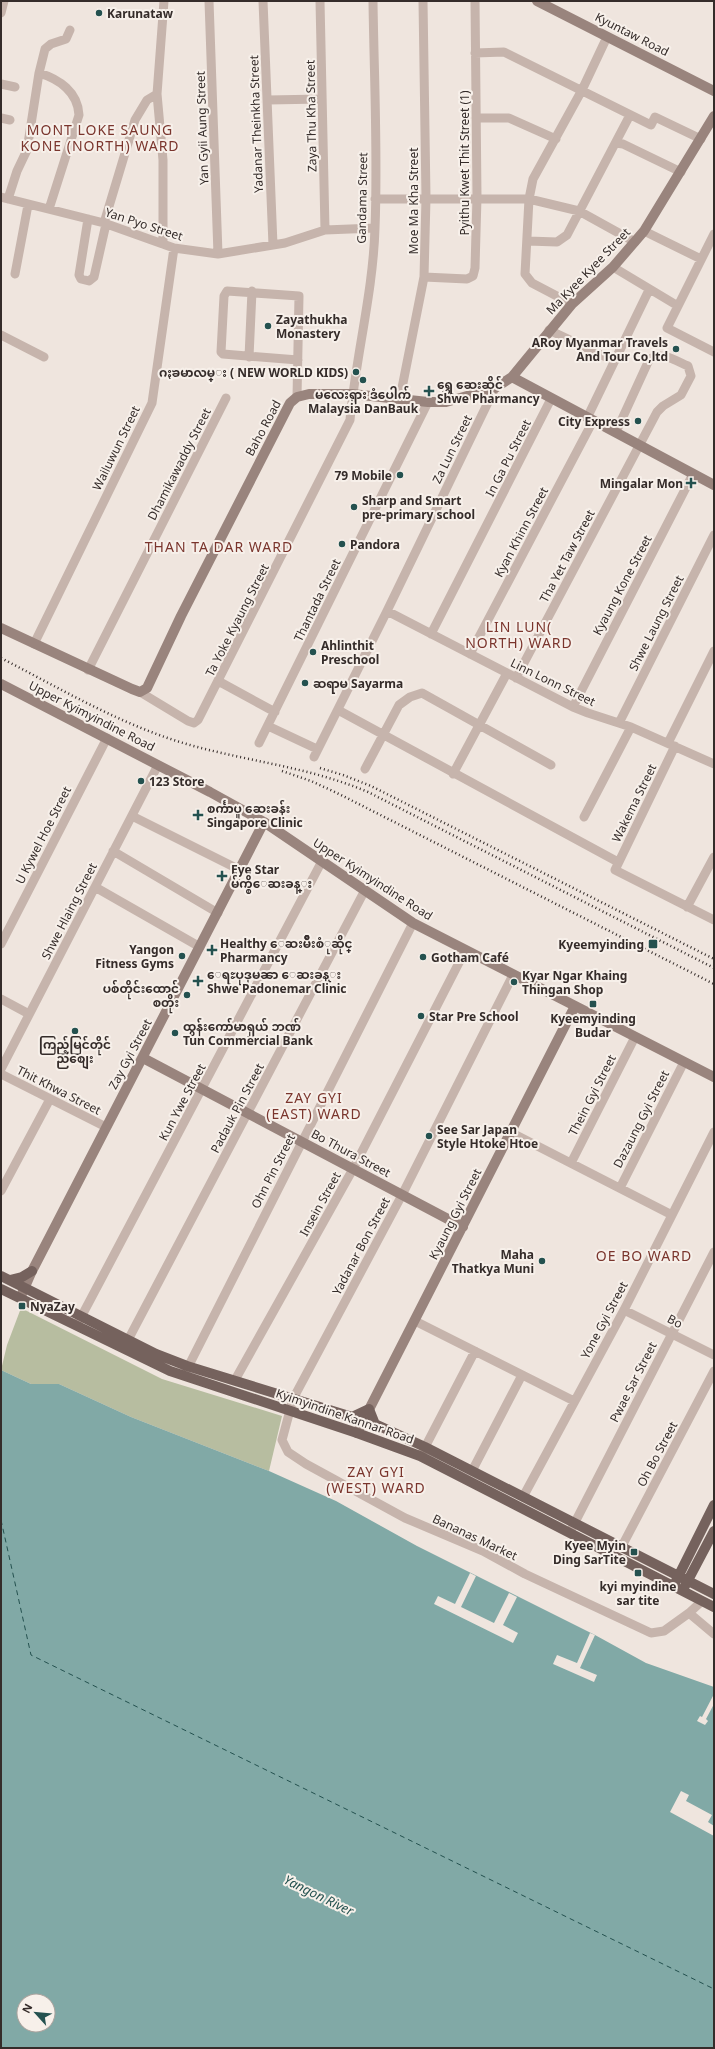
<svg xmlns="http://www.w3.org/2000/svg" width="715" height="2049" viewBox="0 0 715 2049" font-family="'Noto Sans','Noto Sans Myanmar',sans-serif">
<rect width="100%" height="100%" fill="#efe5de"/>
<path fill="#b7bda0" d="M21,1308L162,1379L282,1416L269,1471L131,1417L59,1384H31L1,1370L7,1345Z"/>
<path fill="#81a9a6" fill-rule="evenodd" d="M1,1370L31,1384H59L131,1417L269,1471L336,1501L417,1546L595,1635L646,1663L714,1687V2048H1ZM24,2001H48V2025H24Z"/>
<path fill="#efe5de" d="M470,1573L476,1576L461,1607L494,1623L509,1593L517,1597L503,1625L518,1633L513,1643L434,1604L438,1596L455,1604Z
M590,1633L595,1635L580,1668L597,1675L594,1682L553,1664L557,1655L577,1663Z
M714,1694V1704L706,1719L708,1721L705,1725L697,1721L700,1716L702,1717Z
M681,1791L689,1795L686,1801L712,1815L708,1822L714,1826V1836L670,1812Z"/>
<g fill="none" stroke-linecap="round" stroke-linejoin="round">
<path stroke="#24514f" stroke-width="1" stroke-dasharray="5 4" stroke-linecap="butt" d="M1,1520L31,1655L714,1989"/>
<path stroke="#c6b4ac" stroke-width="9" d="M209,1L218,254
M263,1L273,245
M320,1L325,230
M1,13L4,1
M475,53L504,52L651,125L655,117L701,139
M39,73C59,79 78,92 79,115L49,209
M1,84L15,87
M268,100L322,99
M1,118L10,120
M476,118H509L556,139
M616,143L623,144L681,172
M1,197L104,223L174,248L218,254L285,243L325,230L375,228
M8,199L17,171L27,150L39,73L45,49L51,44L66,39L70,30
M375,199H529L579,211L635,242
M88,219L79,275L81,279L89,281L94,277L106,224
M104,223L135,120L147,100L157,94
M644,231L701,259
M714,234L667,328L714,352
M528,241L557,242L567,235L630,115
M163,244V160L157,94L164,1
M613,267L678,306
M15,274L28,205
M424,277L467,279L473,276L475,268L477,197L475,1
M572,304L532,283L525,274L529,199L533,179L582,90L607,37
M549,330L614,361
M1,335L44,357
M249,357L252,291
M297,397L299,296L227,291L224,296L221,352L223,354L298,360
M400,398L424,277L426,198L423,1
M587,418L649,290
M387,611L573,707L588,713L631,727L714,764
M431,634L551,399
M34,644L152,403L174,248
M470,654L593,421
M88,670L226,398
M516,678L657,412L663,406L681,395L691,376L688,366C676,361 661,350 649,360L616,432
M220,682L275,712
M140,692L188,721L194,723L198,720L350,420C356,355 373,293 375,228C378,153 374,76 373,1
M573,707L693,474
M338,710L618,862
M619,723L714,535
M268,726L317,749
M259,743L428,402
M668,743L714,651
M675,746L615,870L714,920
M314,757L387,611L495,388
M365,769L399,705L410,697L422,693L551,765
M453,774L507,673
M132,816L240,870
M584,817L631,727
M113,851L218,913
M95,887L200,947
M687,907L714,857
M1,944L107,738
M513,975L402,1195L293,1399L282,1440L288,1452L306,1464L405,1518L483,1551L525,1574L651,1633L664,1631L689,1613L702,1601
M1,999L29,1014
M1,1069L158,765
M1,1074L106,1127
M512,1133L672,1215
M571,1163L635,1037
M620,1188L684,1062
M1,1191L50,1099
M624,1310L714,1355
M415,1321L574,1401
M78,1323L322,861
M128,1340L365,890
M185,1373L413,923
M235,1380L353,1169L465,951
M422,1453L475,1351
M472,1471L522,1375
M523,1497L624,1310L714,1132
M570,1532L714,1252
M621,1548L714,1371
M689,1613L714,1634"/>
<path stroke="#99847d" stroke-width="10" d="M537,1L714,91
M512,377L714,485
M1,628L132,689L140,692L147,688L181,616L290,403L297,397L309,394H352L428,402H446L495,388L512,377L572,304L613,267L644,231L714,116
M1,684L210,792L264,822L413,923L714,1077
M143,1058L463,1227
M21,1296L31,1273L264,822
M357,1433L575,1006"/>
<path stroke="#75625d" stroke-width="10" d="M1,1276L156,1354L187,1366L375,1424L425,1447L714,1594
M10,1280L22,1277L32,1271
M1,1289L170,1371L357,1433L420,1456L714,1607
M352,1417L369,1409L375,1424
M676,1581L714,1505
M685,1586L714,1531"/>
<path stroke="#352c2a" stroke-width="2.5" stroke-dasharray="1 3" stroke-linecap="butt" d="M1,658C63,690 123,726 190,745C251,762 309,767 368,792L714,968
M320,768L343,775L371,786L714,959
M282,771L311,781L337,793L714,984"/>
</g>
<g fill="#24514f" stroke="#f7f0ea" stroke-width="1.5">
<circle cx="99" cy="13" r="4"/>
<circle cx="268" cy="326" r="4"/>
<circle cx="676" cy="349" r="4"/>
<circle cx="356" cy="372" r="4"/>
<circle cx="363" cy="380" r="4"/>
<path d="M427 385h4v4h4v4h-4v4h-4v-4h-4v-4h4z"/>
<circle cx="638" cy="421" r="4"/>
<circle cx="400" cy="475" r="4"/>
<path d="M689 477h4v4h4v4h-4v4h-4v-4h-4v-4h4z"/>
<circle cx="354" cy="507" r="4"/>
<circle cx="342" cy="544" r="4"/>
<circle cx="313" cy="652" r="4"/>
<circle cx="305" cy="683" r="4"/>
<circle cx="141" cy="781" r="4"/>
<path d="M196 809h4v4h4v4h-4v4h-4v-4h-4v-4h4z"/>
<path d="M220 870h4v4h4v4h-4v4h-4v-4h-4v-4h4z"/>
<rect x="648" y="939" width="10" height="10" rx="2"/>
<path d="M210 944h4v4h4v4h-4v4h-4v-4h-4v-4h4z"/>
<circle cx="182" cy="956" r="4"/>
<circle cx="423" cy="957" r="4"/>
<path d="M196 975h4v4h4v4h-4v4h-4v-4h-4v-4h4z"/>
<circle cx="514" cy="982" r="4"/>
<circle cx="187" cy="995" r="4"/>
<rect x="589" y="1000" width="8" height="8" rx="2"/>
<circle cx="421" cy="1016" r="4"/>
<circle cx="75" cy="1031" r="4"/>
<circle cx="175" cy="1033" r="4"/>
<circle cx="429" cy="1136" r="4"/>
<circle cx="542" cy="1261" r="4"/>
<rect x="18" y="1302" width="8" height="8" rx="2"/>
<rect x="630" y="1548" width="8" height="8" rx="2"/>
<rect x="634" y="1569" width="8" height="8" rx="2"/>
</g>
<g text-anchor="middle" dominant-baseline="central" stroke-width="4" stroke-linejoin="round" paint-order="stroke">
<g font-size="12" font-weight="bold" fill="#352c2a" stroke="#f7f0ea" text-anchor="start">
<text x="107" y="13">Karunataw</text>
<text x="276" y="319">Zayathukha<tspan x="276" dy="14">Monastery</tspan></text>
<text x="668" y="342" text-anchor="end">ARoy Myanmar Travels<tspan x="668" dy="14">And Tour Co,ltd</tspan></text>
<text x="348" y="372" text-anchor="end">ဂႏၶမာလမ္း ( NEW WORLD KIDS)</text>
<text x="437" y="384">ရွှေ ဆေးဆိုင်<tspan x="437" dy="14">Shwe Pharmancy</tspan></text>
<text x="363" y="394" text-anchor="middle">မလေးရှား ဒံပေါက်<tspan x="363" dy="14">Malaysia DanBauk</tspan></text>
<text x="630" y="421" text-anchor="end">City Express</text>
<text x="392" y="475" text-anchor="end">79 Mobile</text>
<text x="683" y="483" text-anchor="end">Mingalar Mon</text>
<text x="362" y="500">Sharp and Smart<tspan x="362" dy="14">pre-primary school</tspan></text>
<text x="350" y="544">Pandora</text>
<text x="321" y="645">Ahlinthit<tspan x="321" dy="14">Preschool</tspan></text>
<text x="313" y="683">ဆရာမ Sayarma</text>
<text x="149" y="781">123 Store</text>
<text x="207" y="808">စင်္ကာပူ ဆေးခန်း<tspan x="207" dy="14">Singapore Clinic</tspan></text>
<text x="231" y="869">Eye Star<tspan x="231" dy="14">မ်က္စိေဆးခန္း</tspan></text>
<text x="220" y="943">Healthy ေဆးမ်ိဳးစံုဆိုင္<tspan x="220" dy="14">Pharmancy</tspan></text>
<text x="644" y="944" text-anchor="end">Kyeemyinding</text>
<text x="174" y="949" text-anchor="end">Yangon<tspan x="174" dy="14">Fitness Gyms</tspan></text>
<text x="431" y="957">Gotham Café</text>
<text x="207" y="974">ေရႊပုဒုမၼာ ေဆးခန္း<tspan x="207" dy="14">Shwe Padonemar Clinic</tspan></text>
<text x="522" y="975">Kyar Ngar Khaing<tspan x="522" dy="14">Thingan Shop</tspan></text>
<text x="179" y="988" text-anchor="end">ပစ်တိုင်းထောင်<tspan x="179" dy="14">စတိုး</tspan></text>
<text x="429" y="1016">Star Pre School</text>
<text x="593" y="1018" text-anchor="middle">Kyeemyinding<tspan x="593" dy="14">Budar</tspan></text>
<text x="183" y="1026">ထွန်းကော်မာရှယ် ဘဏ်<tspan x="183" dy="14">Tun Commercial Bank</tspan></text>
<text x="75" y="1044" text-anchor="middle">ကြည့်မြင်တိုင်<tspan x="75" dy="14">ညစျေး</tspan></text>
<text x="437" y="1129">See Sar Japan<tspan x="437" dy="14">Style Htoke Htoe</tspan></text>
<text x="534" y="1254" text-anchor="end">Maha<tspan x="534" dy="14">Thatkya Muni</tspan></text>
<text x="30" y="1306">NyaZay</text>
<text x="626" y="1545" text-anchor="end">Kyee Myin<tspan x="626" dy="14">Ding SarTite</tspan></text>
<text x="638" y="1586" text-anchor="middle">kyi myindine<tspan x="638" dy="14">sar tite</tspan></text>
</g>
<g font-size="12" fill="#352c2a" stroke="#f7f0ea">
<text transform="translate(632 34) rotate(27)">Kyuntaw Road</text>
<text transform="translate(311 116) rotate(-91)">Zaya Thu Kha Street</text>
<text transform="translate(256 124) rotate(-92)">Yadanar Theinkha Street</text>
<text transform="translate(202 128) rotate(-92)">Yan Gyii Aung Street</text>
<text transform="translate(464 163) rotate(-90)">Pyithu Kwet Thit Street (1)</text>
<text transform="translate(362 198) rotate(-89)">Gandama Street</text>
<text transform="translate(413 201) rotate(-90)">Moe Ma Kha Street</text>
<text transform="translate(144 224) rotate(18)">Yan Pyo Street</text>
<text transform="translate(588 271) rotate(-46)">Ma Kyee Kyee Street</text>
<text transform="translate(263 428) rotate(-62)">Baho Road</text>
<text transform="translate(116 448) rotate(-64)">Wailuwun Street</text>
<text transform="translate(452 449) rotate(-64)">Za Lun Street</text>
<text transform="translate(508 458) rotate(-63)">In Ga Pu Street</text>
<text transform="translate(179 464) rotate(-63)">Dhamikawaddy Street</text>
<text transform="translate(521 532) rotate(-62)">Kyan Khinn Street</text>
<text transform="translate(567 556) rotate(-62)">Tha Yet Taw Street</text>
<text transform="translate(622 585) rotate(-62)">Kyaung Kone Street</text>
<text transform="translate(317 600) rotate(-64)">Thantada Street</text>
<text transform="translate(237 620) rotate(-63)">Ta Yoke Kyaung Street</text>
<text transform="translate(656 623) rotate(-63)">Shwe Laung Street</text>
<text transform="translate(553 682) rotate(26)">Linn Lonn Street</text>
<text transform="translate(92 716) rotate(27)">Upper Kyimyindine Road</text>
<text transform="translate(634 803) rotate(-64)">Wakema Street</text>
<text transform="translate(43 835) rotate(-63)">U Kywel Hoe Street</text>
<text transform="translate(373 879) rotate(33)">Upper Kyimyindine Road</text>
<text transform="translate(69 911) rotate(-63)">Shwe Hlaing Street</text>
<text transform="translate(130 1054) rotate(-62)">Zay Gyi Street</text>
<text transform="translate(59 1090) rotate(27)">Thit Khwa Street</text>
<text transform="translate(592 1095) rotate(-63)">Thein Gyi Street</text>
<text transform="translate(182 1102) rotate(-62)">Kun Ywe Street</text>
<text transform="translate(237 1108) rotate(-62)">Padauk Pin Street</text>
<text transform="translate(641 1119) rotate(-63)">Dazaung Gyi Street</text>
<text transform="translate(351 1153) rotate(28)">Bo Thura Street</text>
<text transform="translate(273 1171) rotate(-63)">Ohn Pin Street</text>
<text transform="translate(320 1204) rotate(-61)">Insein Street</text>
<text transform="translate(455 1214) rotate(-63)">Kyaung Gyi Street</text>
<text transform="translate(361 1246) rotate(-62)">Yadanar Bon Street</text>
<text transform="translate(604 1320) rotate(-62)">Yone Gyi Street</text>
<text transform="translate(675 1321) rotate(27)">Bo</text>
<text transform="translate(633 1382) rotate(-63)">Pwae Sar Street</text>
<text transform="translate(345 1416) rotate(19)">Kyimyindine Kannar Road</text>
<text transform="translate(657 1454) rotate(-62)">Oh Bo Street</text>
<text transform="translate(475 1537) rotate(25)">Bananas Market</text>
</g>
<g font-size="13" font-style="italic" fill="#24514f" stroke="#f7f0ea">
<text transform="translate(319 1895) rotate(26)">Yangon River</text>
</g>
<g font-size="14" letter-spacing="1" fill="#7a352d" stroke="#f7f0ea">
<text x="100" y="129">MONT LOKE SAUNG<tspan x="100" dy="16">KONE (NORTH) WARD</tspan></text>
<text x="219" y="546">THAN TA DAR WARD</text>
<text x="519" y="626">LIN LUN(<tspan x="519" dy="16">NORTH) WARD</tspan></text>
<text x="314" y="1097">ZAY GYI<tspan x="314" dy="16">(EAST) WARD</tspan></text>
<text x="644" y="1255">OE BO WARD</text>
<text x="376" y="1471">ZAY GYI<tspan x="376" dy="16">(WEST) WARD</tspan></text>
</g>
</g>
<rect width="715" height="2049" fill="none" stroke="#352c2a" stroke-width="4"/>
<g transform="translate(36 2013) rotate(297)"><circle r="19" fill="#f7f0ea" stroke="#a9a29d"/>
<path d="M0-3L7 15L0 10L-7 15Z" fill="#24514f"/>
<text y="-6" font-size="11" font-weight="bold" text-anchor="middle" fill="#352c2a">N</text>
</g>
</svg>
